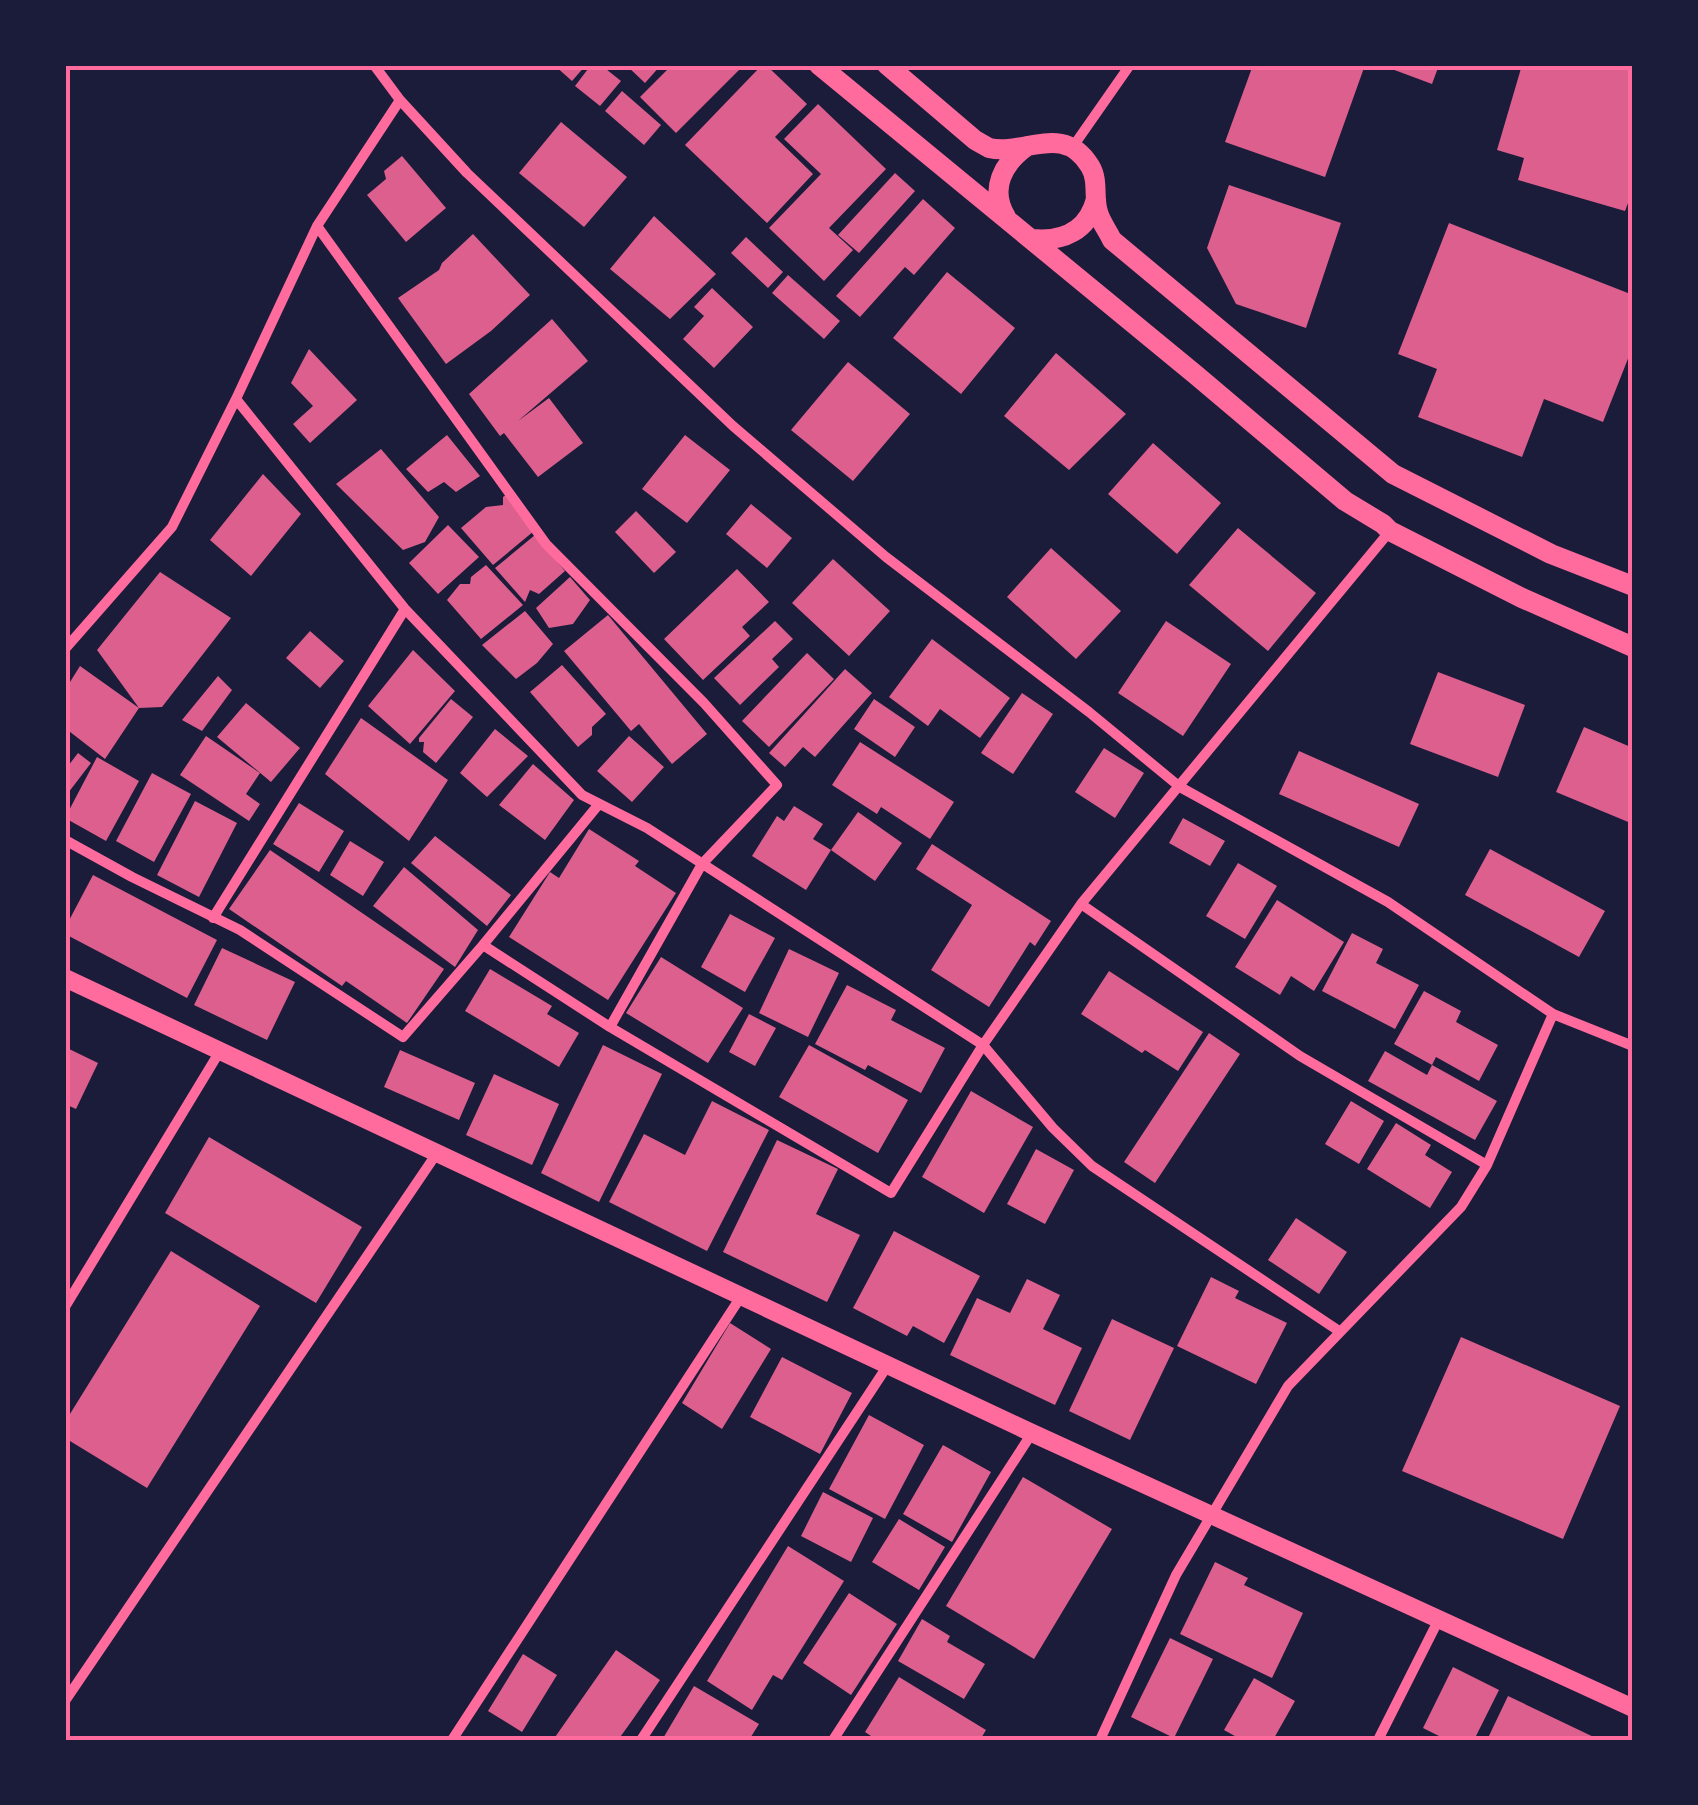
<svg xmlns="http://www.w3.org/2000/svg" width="1698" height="1805" viewBox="0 0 1698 1805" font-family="'Fira Sans',sans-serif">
<rect width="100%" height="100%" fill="#1b1b3a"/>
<path fill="#dd5f8e" d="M554,65H586L572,81Z
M591,65H601L621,81L600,106L575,86Z
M626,65H661L645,83Z
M672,65H744L676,133L640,97Z
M762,65H766L807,104L775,137L813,174L767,223L685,145Z
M1253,65H1365L1325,177L1225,142Z
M1381,65H1439L1432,84Z
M1522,65H1633V190L1625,211L1518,180L1524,158L1497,150Z
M622,91L661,125L644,145L605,111Z
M818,104L886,169L829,228L853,250L824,281L769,228L821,174L784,139Z
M561,122L627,177L584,227L519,173Z
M402,156L446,208L406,242L367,195L386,179L384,171Z
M895,173L915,191L859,253L838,235Z
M1229,185L1341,223L1306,328L1236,304L1207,248Z
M923,199L955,228L914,275L905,267L860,317L836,296Z
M654,216L716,274L670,319L610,269Z
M1449,223L1633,295V346L1603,422L1544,399L1522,457L1418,417L1437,369L1398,354Z
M473,234L530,295L491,331L446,364L398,298L439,270L442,263Z
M746,237L783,272L768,288L731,253Z
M947,272L1015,328L961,394L893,338Z
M788,275L840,321L824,339L772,293Z
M712,288L753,327L714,368L683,339L704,316L694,307Z
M552,319L588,361L518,421L549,398L583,443L538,477L504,433L500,436L469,394Z
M309,349L357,400L310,443L293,424L313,406L291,383Z
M1056,353L1126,414L1069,470L1004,416Z
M848,362L910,414L853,481L791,430Z
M447,435L480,476L456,492L444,482L428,492L406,469Z
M685,435L730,470L687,523L642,489Z
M1153,443L1221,503L1177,554L1108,494Z
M381,449L439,517L425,542L403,550L336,484Z
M263,474L301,514L251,576L210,540Z
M507,494L534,531L493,565L461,528L486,507L503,505V497Z
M751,504L792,538L767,568L726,534Z
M636,511L676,552L654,573L615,532Z
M448,525L479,557L438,594L409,563Z
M1238,528L1316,593L1268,651L1189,585Z
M535,535L565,571L539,594L530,590L525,602L495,568Z
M1051,548L1121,611L1076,659L1007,597Z
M833,559L890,611L849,656L792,603Z
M486,565L523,605L481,639L447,600L460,584H470L471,577Z
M737,569L769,602L742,627L750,636L703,680L664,639Z
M160,572L231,618L162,707L139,708L105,759L65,728V690L80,666L139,708L97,650Z
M570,577L590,600L573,624L549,628L536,608Z
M525,611L553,644L537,663L516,679L482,645Z
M608,615L707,734L672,764L639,724L631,731L564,651Z
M775,621L793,639L772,659L779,667L740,705L714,678Z
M1166,621L1231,664L1183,736L1118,693Z
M310,631L344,661L320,688L286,658Z
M932,639L1010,698L980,738L940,709L928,726L889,697Z
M413,650L455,691L410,744L368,706Z
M807,653L834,679L769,747L742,721Z
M562,665L606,714L592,727V735L578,747L530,692Z
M845,669L872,693L815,757L803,747L785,767L769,753Z
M1438,672L1525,705L1498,777L1410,744Z
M218,676L232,690L202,731L182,720Z
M1022,693L1053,714L1013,774L981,753Z
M451,699L473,717L436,763L423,752L424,742H419V738Z
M874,699L915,727L895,757L854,729Z
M246,703L300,748L271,782L217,737Z
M361,718L448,780L409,841L325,774Z
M1584,727L1633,748V824L1556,792Z
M495,729L528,756L487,797L460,773Z
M206,736L260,773L246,794L260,804L249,821L180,775Z
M629,736L664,767L632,802L597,771Z
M860,742L954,802L930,839L881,807L877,814L832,785Z
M1104,748L1144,773L1115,818L1075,792Z
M1299,751L1419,804L1399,847L1279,794Z
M78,753L91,763L65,797V770Z
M97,757L139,781L106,841L65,818Z
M533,764L574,800L545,840L499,805Z
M152,773L191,794L154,862L116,841Z
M195,801L237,823L199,897L157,875Z
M299,803L344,831L319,872L273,844Z
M794,806L823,824L813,839L831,850L806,890L752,856L777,816L784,821Z
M858,812L902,843L875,881L831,850Z
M1183,818L1225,841L1210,866L1169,843Z
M589,829L639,861L635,866L676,893L608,1000L509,937L550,872L559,878Z
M435,836L511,895L487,926L411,863Z
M350,841L384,862L363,896L330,875Z
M932,844L1051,921L1035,946L1030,942L989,1007L931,970L972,905L916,869Z
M1490,849L1605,911L1579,957L1465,895Z
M270,850L444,969L407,1023L346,981L342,986L229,909Z
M1238,863L1277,886L1245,939L1206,916Z
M404,867L478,930L455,967L373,906Z
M93,875L217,940L187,998L65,934V928Z
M1277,900L1344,942L1314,991L1291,976L1280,995L1235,967Z
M730,914L775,938L745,992L701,967Z
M1352,933L1383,949L1376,963L1419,985L1395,1029L1322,991Z
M222,948L295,982L267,1040L194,1005Z
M789,949L839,973L808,1037L759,1013Z
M661,957L743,1008L708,1063L626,1013Z
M490,969L552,1006L547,1014L579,1033L559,1067L465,1011Z
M1109,971L1203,1032L1178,1071L1145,1050L1142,1053L1081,1014Z
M847,985L896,1010L891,1020L945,1048L921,1093L868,1065L865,1070L815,1044Z
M1424,991L1461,1011L1456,1022L1498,1045L1479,1081L1436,1057L1432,1065L1497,1101L1475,1140L1368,1081L1385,1051L1427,1075L1432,1065L1394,1044Z
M749,1014L776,1028L755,1066L729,1052Z
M1209,1033L1240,1054L1155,1183L1124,1162Z
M603,1045L662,1074L599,1202L541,1173Z
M809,1045L908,1100L878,1153L779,1097Z
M65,1047L98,1063L76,1109L65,1104Z
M400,1050L475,1083L459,1120L384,1087Z
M494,1074L559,1104L532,1165L466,1135Z
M971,1091L1033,1127L984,1213L922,1177Z
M712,1101L769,1130L707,1251L609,1202L644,1134L685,1155Z
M1351,1101L1384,1121L1359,1164L1325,1144Z
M1396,1123L1431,1145L1425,1155L1452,1172L1430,1208L1367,1169Z
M209,1137L362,1227L316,1303L165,1213Z
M777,1140L838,1169L816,1214L860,1235L827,1302L723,1252Z
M1036,1149L1074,1170L1045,1224L1007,1204Z
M1296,1218L1347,1252L1319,1294L1268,1260Z
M894,1231L980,1276L944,1343L913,1326L907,1336L853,1308Z
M171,1251L260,1306L147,1488L65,1438V1422Z
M1211,1277L1239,1291L1235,1298L1287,1323L1256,1384L1177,1346Z
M1027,1279L1060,1295L1043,1329L1082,1348L1055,1405L950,1355L977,1298L1010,1313Z
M1112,1319L1174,1348L1130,1440L1069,1411Z
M730,1323L771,1349L722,1429L682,1403Z
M1461,1337L1620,1406L1563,1539L1402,1471Z
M782,1357L852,1393L820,1454L750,1417Z
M869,1415L924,1445L885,1519L829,1489Z
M943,1445L991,1472L952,1542L903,1514Z
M1023,1477L1112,1529L1034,1659L946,1606Z
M823,1492L873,1518L851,1562L801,1536Z
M899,1519L945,1547L919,1590L872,1562Z
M788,1546L844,1581L782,1680L773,1675L752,1710L707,1681Z
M1215,1562L1248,1578L1244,1585L1303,1613L1272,1678L1180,1634Z
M849,1593L897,1624L851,1695L803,1663Z
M922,1619L950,1636L947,1642L985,1664L964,1699L898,1661Z
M1170,1638L1213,1659L1174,1738L1131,1717Z
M616,1650L660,1680L631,1722L618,1740H553Z
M523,1654L557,1675L522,1732L488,1711Z
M1453,1667L1499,1690L1474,1740H1447L1423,1728Z
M899,1677L986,1730L980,1740H877L865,1732Z
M1254,1678L1295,1701L1273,1740H1242L1224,1730Z
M694,1686L759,1724L749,1740H662Z
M1508,1696L1600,1740H1487Z"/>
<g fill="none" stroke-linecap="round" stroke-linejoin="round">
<path stroke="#ff6b9d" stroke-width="10" d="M374,65L400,100L467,173L733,426L886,557L1089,712L1180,787L1388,902L1553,1014L1633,1046
M1072,148L1130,65
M317,226L546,544L704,703L777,785L702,864L610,1027
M236,399L405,609L582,795L647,828L983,1045L1053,1128L1092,1166L1339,1331
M65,649L172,527L236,399L317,226L400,100
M65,840L132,877L240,930L403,1037L483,945L610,1027L891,1193L983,1045L1081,904L1390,531
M1081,904L1300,1056L1487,1165
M213,918L405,609
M483,945L599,804
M65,1307L220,1051
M65,1701L437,1153
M452,1740L742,1295
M641,1740L888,1365
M833,1740L1032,1433
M1100,1740L1176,1575L1288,1386L1461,1207L1487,1165L1553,1014
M1378,1740L1439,1619"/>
<path stroke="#ff6b9d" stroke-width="18" d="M65,978L1032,1433L1633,1708"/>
<path stroke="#ff6b9d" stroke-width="20" d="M819,65L1196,375L1345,501L1383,524L1390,531L1522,598L1633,647
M887,65L975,140C976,141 988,147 989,148C1025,156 1063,122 1090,166C1099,181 1093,196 1098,212C1100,221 1108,231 1112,240L1393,474L1551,554L1633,586
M1006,217C989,189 1003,163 1027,146
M1032,239C1063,242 1088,231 1096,199"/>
</g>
<rect width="1698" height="1805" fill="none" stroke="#1b1b3a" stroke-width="135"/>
<rect x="68" y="68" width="1562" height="1670" fill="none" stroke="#ff6b9d" stroke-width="4"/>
</svg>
